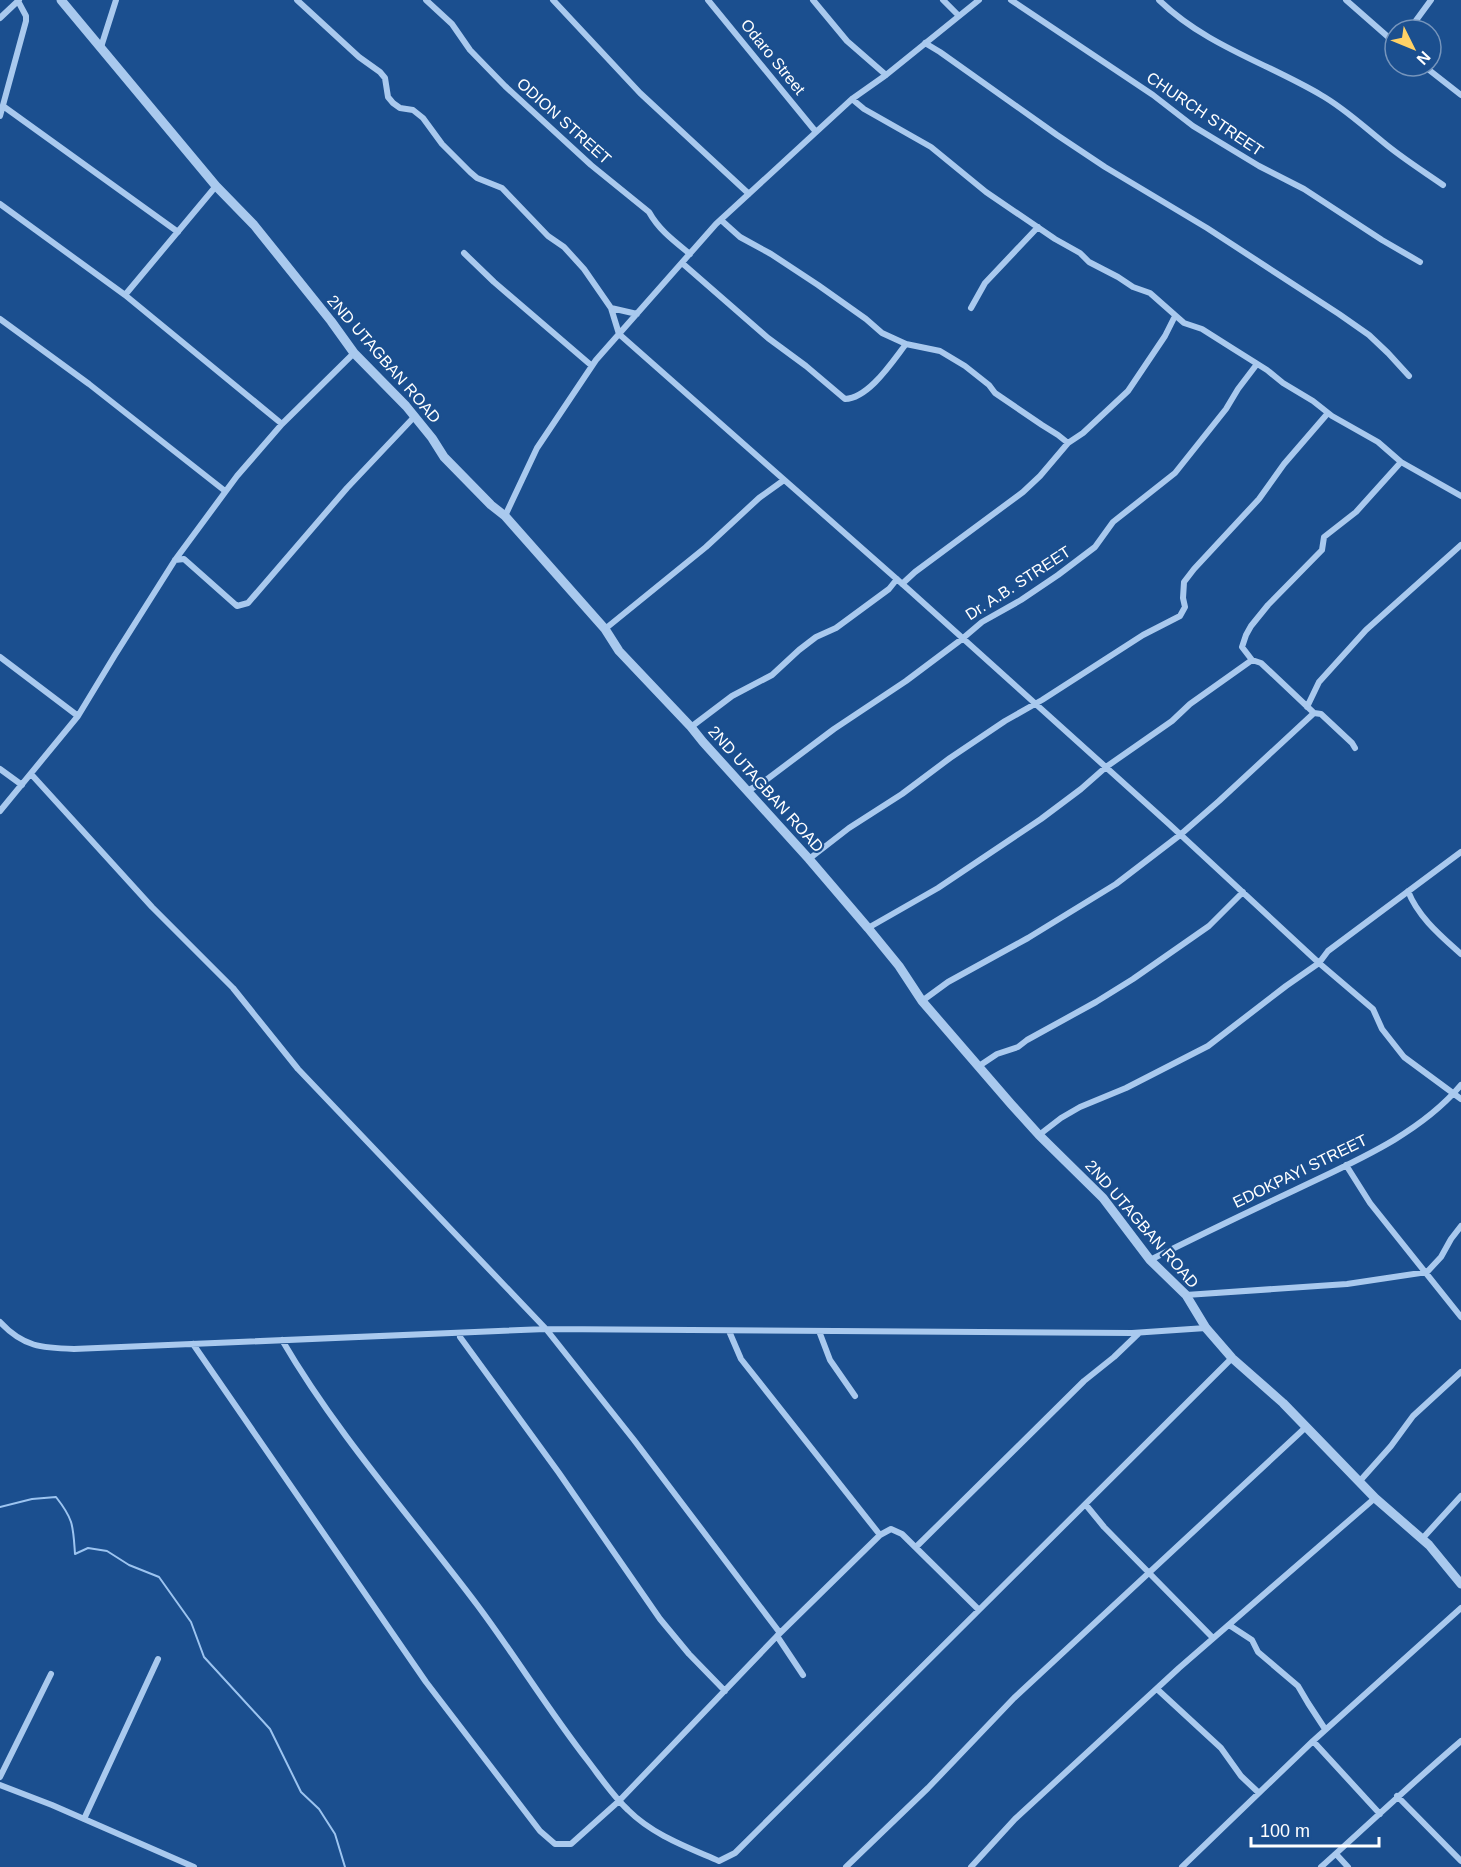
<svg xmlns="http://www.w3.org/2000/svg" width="1461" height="1867" viewBox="0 0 1461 1867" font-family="Helvetica,sans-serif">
<rect width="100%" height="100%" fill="#1b4f8f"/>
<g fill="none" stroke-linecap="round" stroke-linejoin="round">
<path stroke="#9cc4f0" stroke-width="2" d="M0,1507L32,1499L56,1497C74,1520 73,1526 75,1554L88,1548L107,1551L129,1565L159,1577L191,1622L204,1657L270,1729L301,1792L319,1809L335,1834L345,1867"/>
<path stroke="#a9c9ee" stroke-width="6" d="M297,0L359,57L380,72L385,78L388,97L393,103L400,108L413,110L423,118L442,144L470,172L477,178L502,188L548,236L564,247L584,269L611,308L619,334
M426,0L452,24L470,50L505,86L591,165L649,212C659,230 674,241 690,254
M553,0L640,93L749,194
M708,0L816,132
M813,0L847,41L886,75
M943,0L959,16
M1011,0L1153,95L1193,126L1259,166L1304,189L1382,240L1420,262
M1159,0C1205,45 1267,63 1321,95C1344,108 1363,126 1383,142C1402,158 1423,171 1443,185
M1346,0L1395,43
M0,18L19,0
M1409,30L1431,0
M925,43L940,52L1057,135L1105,167L1207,228L1339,314L1369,335L1388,353L1409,376
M101,47L116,0
M1424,66L1461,95
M852,99L864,109L931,147L986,192L1055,239L1080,253L1089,262L1118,277L1133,287L1150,293L1184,323L1202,329L1232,348L1267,370L1283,383L1313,401L1332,416L1378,442L1401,462L1461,496
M3,106L178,232
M0,116L26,21V16L18,1
M0,204L125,295L216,186
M721,220L740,237L771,254L818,285L866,319L882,333L906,344L940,351L965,366L989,385L995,393L1042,425L1058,435L1068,443
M464,253L494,282L592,366
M682,263L768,338L806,366L845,399C869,398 892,362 906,344
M125,295L282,424
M611,308L637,314
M971,308L985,283L1038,227
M0,319L89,384L225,491
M619,334L908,589L1169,824L1319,963L1373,1009L1382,1029L1404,1057L1461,1099
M505,516L537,448L596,360L716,224L852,99L886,75L979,0
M175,560L184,559L237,606L248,603L347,488L415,416
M902,584L915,572L1023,492L1040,476L1068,443L1083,433L1128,391L1165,336L1175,316
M605,629L706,547L759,498L784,480
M0,657L78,716
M1307,707L1319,682L1366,630L1461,545
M691,727L732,696L772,675L799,650L816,637L836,628L889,589L897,579
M1355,748L1352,743L1321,714L1314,713L1261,663L1252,660L1242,647L1246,635L1251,626L1268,605L1322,550L1324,537L1356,512L1401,462
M0,769L22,785
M31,774L152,907L233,988L298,1069L546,1329L634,1440L780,1633
M747,791L762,783L834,729L906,681L962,639L982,622L1021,600L1058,575L1095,547L1113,522L1175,473L1226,409L1238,389L1257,364
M0,811L78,716L115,655L175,560L237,476L282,424L354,353
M809,859L849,828L902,794L950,758L1005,721L1042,700L1143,635L1180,616L1185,607L1183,598L1184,582L1194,569L1259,499L1284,464L1328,413
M1408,891C1418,917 1441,936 1461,954
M868,928L938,888L1041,819L1081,789L1106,767L1172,721L1190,704L1252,660
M922,1001L948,982L1028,938L1116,884L1180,835L1219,801L1314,713
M979,1066L997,1054L1018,1047L1027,1040L1096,1002L1133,979L1209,926L1243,892
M1039,1135L1061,1118L1080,1107L1126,1088L1208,1046L1286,986L1319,963L1328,951L1461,852
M1346,1165L1370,1203L1461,1317
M1150,1260C1198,1236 1246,1213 1295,1190C1353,1162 1419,1135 1461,1085
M1186,1295L1347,1284L1427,1272L1441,1257L1451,1239L1461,1226
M0,1322C23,1347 42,1348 74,1349L546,1329L1132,1333L1206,1328
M729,1331L741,1359L880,1535
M819,1331L830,1360L855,1396
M460,1337L559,1473L660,1619L689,1654L725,1691
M282,1340C338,1436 412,1518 478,1606C516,1657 549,1711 588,1761C601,1778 613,1796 628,1810C653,1835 687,1847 719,1861L735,1853L1232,1358
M193,1344L426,1682L540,1831L555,1844H571L619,1801L777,1636L880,1535L891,1529L902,1534L978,1609
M1359,1482L1391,1446L1413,1416L1461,1372
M1086,1505L1104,1527L1213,1638
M1422,1539L1461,1496
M916,1547L1084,1381L1114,1357L1139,1333
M1229,1625L1252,1640L1258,1652L1298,1686L1308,1703L1325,1729
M777,1636L803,1675
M1157,1689L1221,1748L1241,1776L1259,1793
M1313,1741L1380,1814
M0,1777L51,1674
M0,1785L52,1805L194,1867
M1397,1796L1461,1861
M84,1819L158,1659
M1336,1854L1348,1867
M846,1867L928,1788L1014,1698L1306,1427
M971,1867L1015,1819L1179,1668L1375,1498
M1182,1867L1313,1741L1461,1608
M1321,1867C1368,1825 1413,1782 1461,1741"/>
<path stroke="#a9c9ee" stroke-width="9" d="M61,0L216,186L254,225L331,321L354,353L406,406L432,438L444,457L491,505L505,516L605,629L619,651L691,727L703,742L809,859L868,928L899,966L922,1001L1011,1104L1039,1135L1103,1198L1150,1260L1186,1295L1206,1328L1232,1358L1283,1403L1375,1498L1429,1545L1461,1584"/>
</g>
<g text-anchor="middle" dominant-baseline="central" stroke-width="4.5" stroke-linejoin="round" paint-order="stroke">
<g font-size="16" fill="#fff" stroke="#1b4f8f">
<text transform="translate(773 57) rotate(51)">Odaro Street</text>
<text transform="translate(1205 114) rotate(34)">CHURCH STREET</text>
<text transform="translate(564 121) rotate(42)">ODION STREET</text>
<text transform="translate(384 359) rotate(49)">2ND UTAGBAN ROAD</text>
<text transform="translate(1018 583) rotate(-33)">Dr. A.B. STREET</text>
<text transform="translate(766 789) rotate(48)">2ND UTAGBAN ROAD</text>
<text transform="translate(1300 1171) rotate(-26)">EDOKPAYI STREET</text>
<text transform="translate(1142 1224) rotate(49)">2ND UTAGBAN ROAD</text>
</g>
</g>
<g transform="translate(1413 48) rotate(133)"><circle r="28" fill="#1b4f8f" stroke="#7695bc" stroke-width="1.5"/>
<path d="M0-4.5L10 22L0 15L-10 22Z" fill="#ffd166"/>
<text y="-9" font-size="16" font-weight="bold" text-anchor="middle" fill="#ffffff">N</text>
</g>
<path d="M1251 1837v9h128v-9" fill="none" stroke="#ffffff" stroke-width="3"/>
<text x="1260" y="1837" font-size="18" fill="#ffffff" stroke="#1b4f8f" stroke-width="4.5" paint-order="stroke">100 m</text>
</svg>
